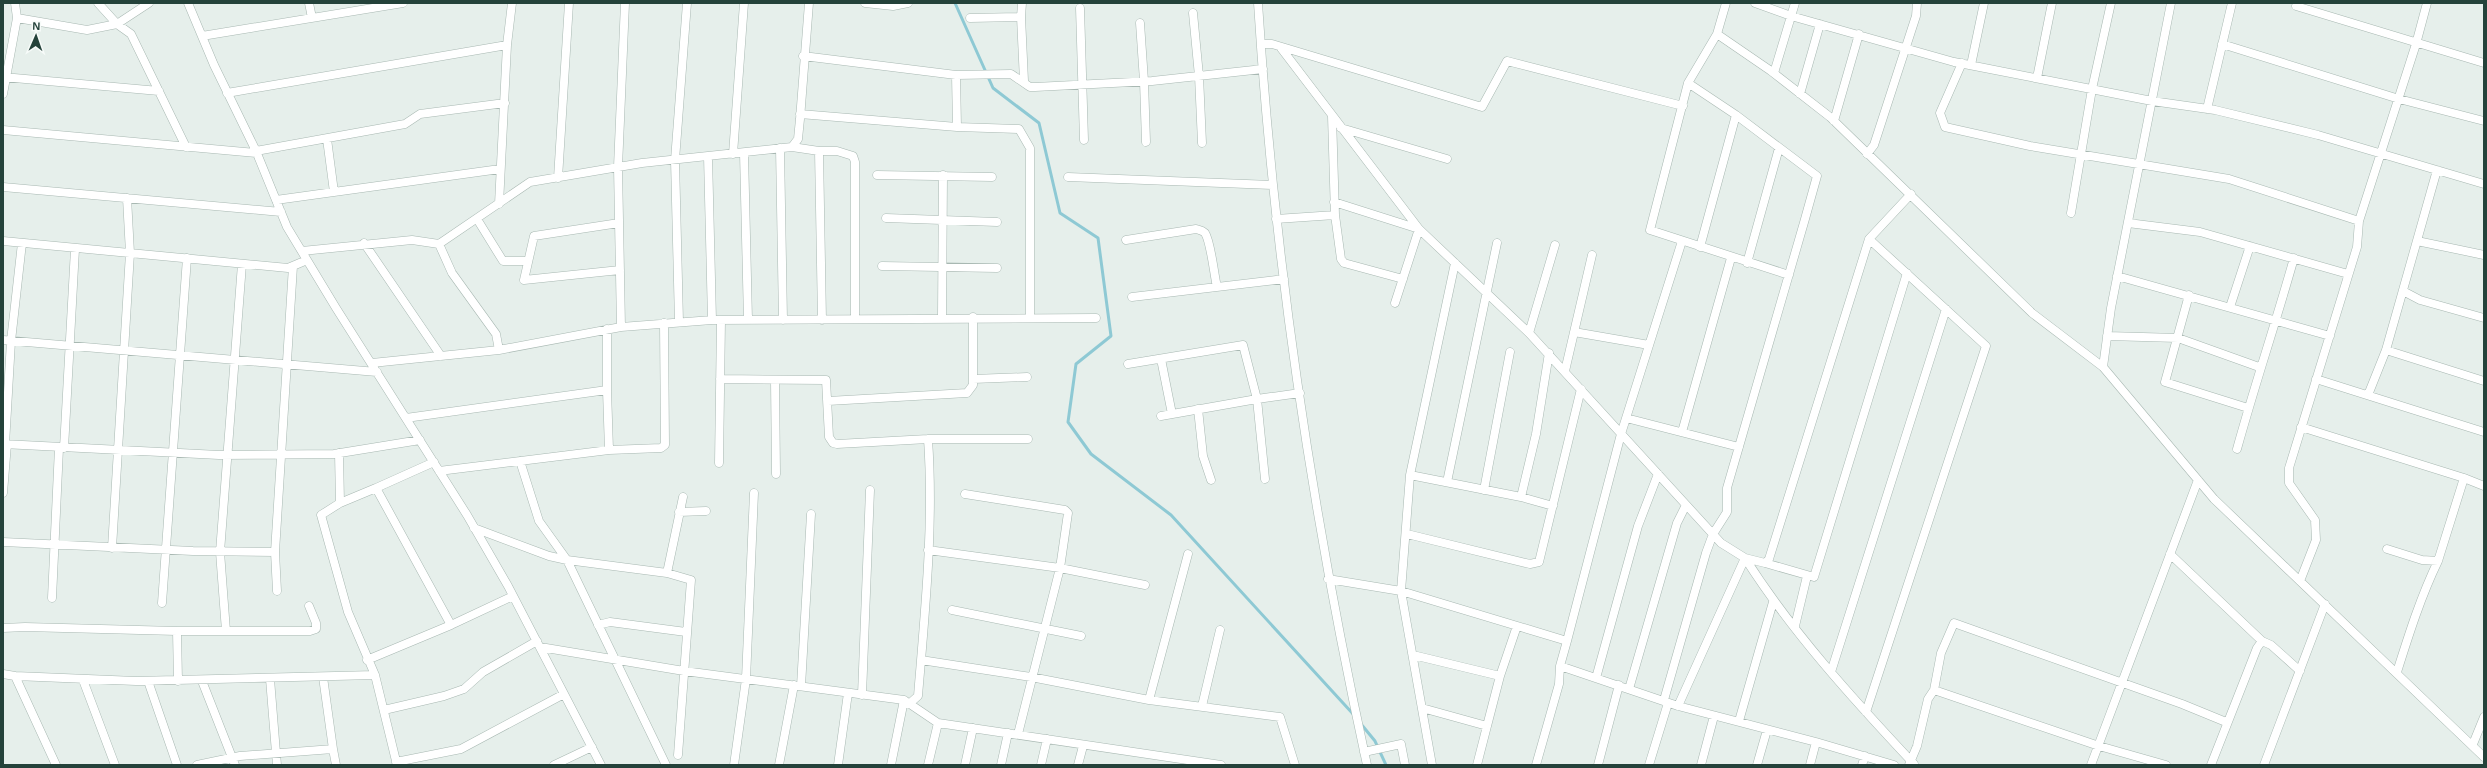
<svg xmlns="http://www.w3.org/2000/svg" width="2487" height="768" viewBox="0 0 2487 768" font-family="Arial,sans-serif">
<rect width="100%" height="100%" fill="#e6efeb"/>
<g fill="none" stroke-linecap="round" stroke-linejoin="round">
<path stroke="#8ec9d4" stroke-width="3" d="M955,3L993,88L1039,123L1060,213L1098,238L1111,336L1076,364L1068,422L1091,454L1171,515L1354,715
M1361,724L1375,741L1386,765"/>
<g stroke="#a8b8b2" stroke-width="9">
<path id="street" d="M98,3L117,24L131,34L186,147
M188,3L214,65L256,151L287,227L336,308L467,515L508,586L601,765
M309,3L312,18
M865,3L893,6L908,3
M1022,3L1021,17L1024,81
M1258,3C1274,259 1312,514 1367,765
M1755,3L1791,16L1954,62L2152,101L2215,110L2318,135L2484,184
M2171,3L2111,308L2103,367L2214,499L2484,757
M2296,6L2484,63
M1080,8L1084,140
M1193,13L1199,76L1202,143
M17,18L87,30L117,24L149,3
M970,18L1021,17
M1140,23L1144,81L1146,142
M1717,34L1771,71L1830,117L2032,313L2103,367
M202,36L403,3
M1261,44H1272L1482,107L1507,61L1683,106
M2222,44L2399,99L2484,121
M1281,48L1419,229L1395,303
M803,56L956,75L1011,74L1030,87H1035L1152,81L1263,69
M1962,63L1940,113L1945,127L2030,146L2229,179L2359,221L2416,44L2427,3
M1971,65L1984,3
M1774,73L1795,3
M3,77L159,91
M2037,78L2052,3
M1688,83L1717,34L1726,3
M227,93L507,45
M3,94L17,18L15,3
M1800,94L1820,24
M2207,109L2232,3
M800,114L957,127L956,75
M1834,121L1859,34
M957,127L1019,129L1030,148V317
M1341,128L1447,159
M3,130L257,153
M327,139L334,192
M792,147L819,151L822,320
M780,148L783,320
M256,151L405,124L420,114L505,103
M819,151H837L853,156L855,162V319
M744,153L748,320
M733,154L744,3
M1867,154L1874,145L1916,16L1917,3
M708,156L712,320
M877,175L992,177
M1068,177L1273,185
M558,178L569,3
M3,187L281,212
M276,200L500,169
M1334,202L1419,229L1529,333L1721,543L1745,558L1765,563L1769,559L1869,239L1911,194
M499,204L507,45L512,3
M2071,213L2092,89L2111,3
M1335,215L1341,259L1344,263L1403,279
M886,218L997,222
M477,219L503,261H528
M1276,219L1335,215L1332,116
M619,223L534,236L524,280L620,270
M2128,223L2200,232L2348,274
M1126,240L1196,229C1199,230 1202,230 1205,233C1211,242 1214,275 1217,287
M3,241L288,268L307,260
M2417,241L2484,255
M364,243L441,356
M439,244L452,273L496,334L499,350
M1700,247L1736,115
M302,251L412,240L439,244L530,182L642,163L792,147L798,139L800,119L809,3
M1747,263L1779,148
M882,266L997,268
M2117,276L2330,336
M2403,291L2420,300L2484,318
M2189,295L2165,382L2248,408
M1132,297L1284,279
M2230,307L2250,246
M942,317L943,175
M679,322L675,160L687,3
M621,327L618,167L625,3
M1574,332L1649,345
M1529,333L1555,245
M2107,336L2178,338L2259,367
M3,340L377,372
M2386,350L2484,381
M1161,359L1172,414
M372,363L499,350L621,327L712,320L1096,318
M1128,364L1243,345L1257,399L1300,393
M1565,371L1592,255
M720,379L826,380L829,437L833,443L837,444L928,439H1028
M973,379L1027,377
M2316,379L2484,432
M775,380L776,474
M2368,395L2386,350L2437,170
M828,401L967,393L973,385V317
M1198,409L1203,456L1211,480
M1161,416L1257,399L1265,479
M406,418L607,390V329
M1626,418L1739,447
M2301,427L2464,478L2438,561L2422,560L2387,549
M1682,432L1731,258
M3,444L219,455L334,454L420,440
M5,444L11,341L22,243
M64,448L75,249
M2237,449C2255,384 2276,322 2294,258
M609,450L661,448L665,445L664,323
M339,453L340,503L321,515L348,612L375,675L397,765
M520,461L539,521L567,560L667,573L691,580L678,755
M434,462L376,488L451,625L513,596
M719,463L721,320
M439,471L609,450L607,390
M1410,475L1521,497L1536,434L1549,353
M2464,478L2484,486
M1447,482L1497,243
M1484,490L1510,352
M3,493L7,444
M965,494L1065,510L1068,513L1060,568L1018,734
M1521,497L1553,506
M340,503L376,488
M679,512L706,511
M474,528L549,556L567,560L666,765
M1407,534L1530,564L1539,562L1581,389
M3,542L193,551L275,552
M112,548L130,253L127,198
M928,550L1060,568L1145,585
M2170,554L2262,641L2271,645L2300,671
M1765,563L1814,577L1907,273
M667,573L683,497
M1328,579L1401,591L1567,641L1560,666L1678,706L1816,742L1894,765
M2300,581L2316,540L2315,520L2289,483V468L2357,247L2359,221
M277,591L275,552L293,266
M52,598L59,448
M162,603L187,258
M952,610L1081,636
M598,625L610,622L686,632
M1795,626L1807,576
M3,628L25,627L177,631H310L316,629V623L309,606
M177,631L178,681
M226,631L220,552L242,264
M1567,641L1621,434L1682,241
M540,647L684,671L904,700L938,723L1221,765
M1413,655L1500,676L1487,726L1422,708
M367,660L451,625
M921,660L1031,677L1149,700L1280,717L1295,765
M1831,672L1946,309
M2397,672C2409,634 2421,596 2438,561
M3,674L15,676L56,765
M15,676L136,681L375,675
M1500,676L1517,626
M1596,678L1638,526L1658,474
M270,679L277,765
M83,680L115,765
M148,681L177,765
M202,681L235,765
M801,686L811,514
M1629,689L1677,523L1686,505
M1934,690L2099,746L2166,765
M862,695L870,490
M1149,700L1188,554
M1664,700L1706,553L1713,534L1727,512V488L1805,219L1817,176L1736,115L1688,83L1650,230L1789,275
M909,704L918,696C925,611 934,525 928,439
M1202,706L1220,630
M1678,706L1745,558C1792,632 1853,699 1914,764
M384,710L444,696L464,689L483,672L537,641
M1866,712L1986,346L1869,239
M1739,721L1773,602
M2473,744L2484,717
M333,749L336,765
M1364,752L1401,744L1405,765
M396,762L461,749L564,694
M197,765L240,756L333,749L323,677
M554,765L592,747
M734,765L746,679L754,493
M779,765L794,685
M838,765L848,693
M891,765L904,700
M928,765L938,723
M965,765L973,728
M1001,765L1008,733
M1041,765L1047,739
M1078,765L1083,746
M1432,765L1401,591L1410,475L1455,263
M1477,765L1487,726
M1536,765L1559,684L1560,666
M1598,765L1619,685
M1649,765L1668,703
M1701,765L1714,716
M1757,765L1767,730
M1810,765L1816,742
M1862,765L1865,756
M1909,765L1917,746L1928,699L1934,690L1941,653L1954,623L2182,704L2226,722
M2091,765L2198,480
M2211,765L2257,648L2262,641
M2264,765L2325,604"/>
</g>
<use href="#street" stroke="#fff" stroke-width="8"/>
</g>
<rect width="2487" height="768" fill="none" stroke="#24423a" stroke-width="8"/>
<g transform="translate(36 36) rotate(2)" stroke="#f7fbf9" stroke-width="3" paint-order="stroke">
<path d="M0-3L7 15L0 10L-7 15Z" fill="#24423a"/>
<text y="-6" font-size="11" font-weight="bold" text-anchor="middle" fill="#24423a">N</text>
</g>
</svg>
